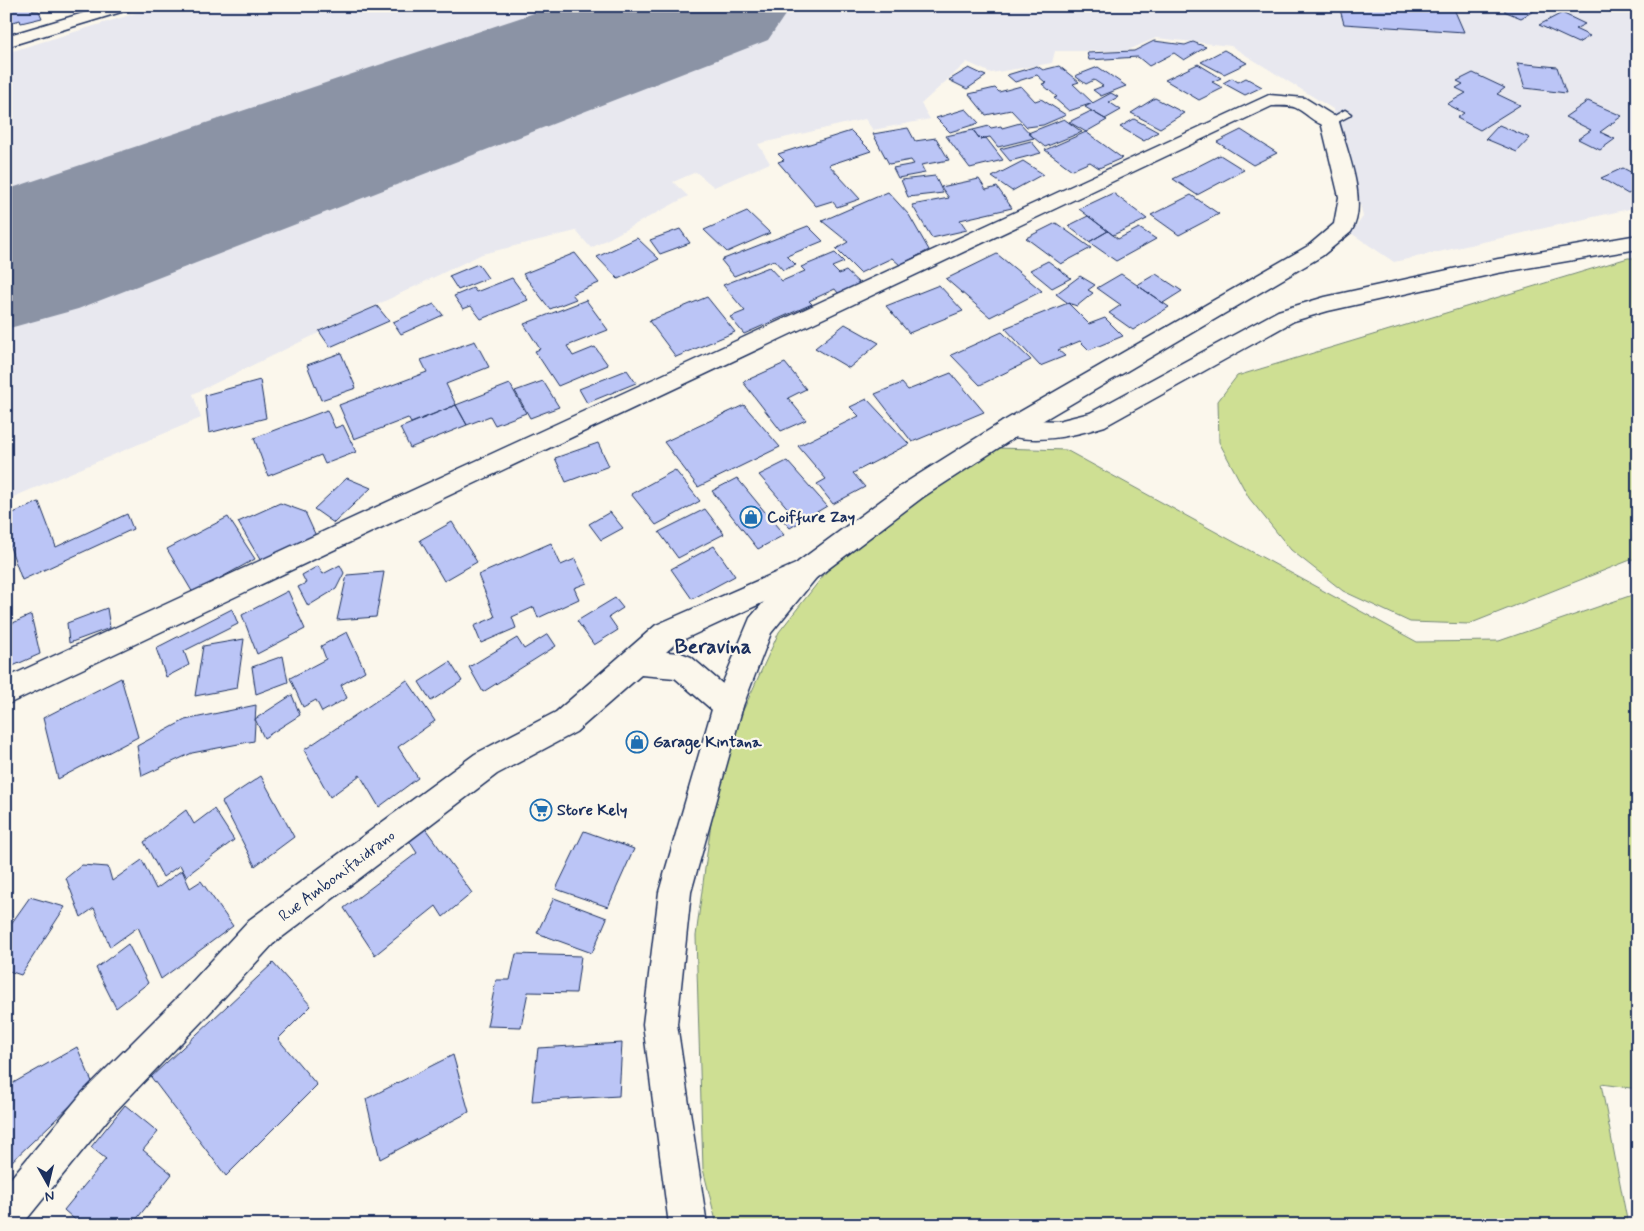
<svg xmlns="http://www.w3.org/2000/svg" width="1644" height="1231" viewBox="0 0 1644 1231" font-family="Mynerve,sans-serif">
<rect width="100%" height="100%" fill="#fbf7ec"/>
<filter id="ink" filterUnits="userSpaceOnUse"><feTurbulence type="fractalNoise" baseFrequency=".02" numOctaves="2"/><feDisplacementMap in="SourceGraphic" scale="10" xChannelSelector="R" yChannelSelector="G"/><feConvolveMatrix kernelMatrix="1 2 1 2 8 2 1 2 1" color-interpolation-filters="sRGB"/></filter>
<g filter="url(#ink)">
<path fill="#e8e8ef" d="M159,6H1638V207L1394,262L1351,233L1363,217L1350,154L1333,109L1231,46L1156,38L1126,51H1055L1052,63L991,73L967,62L921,104L930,119L873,130L865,119L758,144L770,163L714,187L696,172L673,182L688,196L591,248L576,231L482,254L193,394L201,418L6,500V53Z"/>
<path fill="#cedf93" stroke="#748778" d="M1628,258H1638V557L1469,624L1410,622L1343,591L1291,550L1249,498L1219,442L1218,401L1237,376Z
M997,448L1066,450L1417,642L1499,641L1638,593V1089L1601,1084L1628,1225H717L703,1169L696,936L719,763L779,632L842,552Z"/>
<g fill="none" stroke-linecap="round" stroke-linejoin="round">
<path fill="#8b93a5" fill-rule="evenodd" d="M555,6H791L768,40L78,309L6,329V190Z"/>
</g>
<path fill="#bbc5f6" stroke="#1b2f5e" d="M6,6H50L30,11H39L42,18L21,23L20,20L6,24Z
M1339,6H1413L1454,9L1464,32L1344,24Z
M1512,6H1540L1541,7L1521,18L1504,11Z
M1562,13L1585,24L1575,29L1590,36L1578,43L1539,25Z
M1154,41L1185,45L1193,42L1206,47L1184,60L1174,53L1149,66L1138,57L1089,60L1087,53L1134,51Z
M1224,50L1247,63L1224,74L1201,62Z
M1517,63L1557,67L1566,93L1525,88Z
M1198,64L1221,78L1212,82L1223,88L1199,100L1165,80Z
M1037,66L1043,70L1059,66L1079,82L1073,84L1093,103L1069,111L1054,98L1057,97L1042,84L1046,83L1037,75L1015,82L1007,75Z
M1098,67L1126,86L1101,96L1093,90L1103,86L1094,80L1086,84L1075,76Z
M969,68L986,76L967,89L949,80Z
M1473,73L1505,88L1497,94L1520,105L1480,130L1457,118L1464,113L1447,104L1466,93L1456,88L1463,84L1457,81Z
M1232,78L1238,82L1246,78L1262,87L1245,95L1223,83Z
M1021,86L1035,101L1041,99L1066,115L1043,125L1027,127L1011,110L986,115L969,94L995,88L999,92Z
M1111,93L1118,97L1109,102L1121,110L1105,119L1085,107Z
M1155,98L1184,113L1160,128L1131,113Z
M1588,101L1622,116L1600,132L1615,139L1600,150L1578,139L1591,130L1565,117Z
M966,109L979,123L950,132L936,118Z
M1091,111L1107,120L1086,132L1069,122Z
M1064,119L1082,132L1045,147L1028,133Z
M1134,119L1158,132L1144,141L1120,127Z
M1020,123L1034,138L998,147L990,137L980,139L973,130L989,126L991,128L1001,126L1002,128Z
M1499,125L1530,138L1517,152L1486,139Z
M908,128L915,141L936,138L949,160L921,165L925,173L898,178L893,168L914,164L911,160L889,164L873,134Z
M973,130L980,139L986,138L1003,160L970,168L946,136Z
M1241,130L1277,153L1253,165L1217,142Z
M851,131L871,151L829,165L860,199L837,207L832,201L816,206L778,162L784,160L778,154Z
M1086,132L1122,158L1099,168L1090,162L1072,170L1045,150Z
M1031,141L1041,153L1010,161L1000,149Z
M1220,155L1244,170L1197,195L1173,179Z
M1023,161L1043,174L1012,191L992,177Z
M1623,168L1638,176V190L1628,194L1601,178Z
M935,176L943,193L908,197L901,180Z
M979,179L986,190L997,187L1012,208L960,220L967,230L932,238L912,205L949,198L941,187Z
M888,192L909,215L929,250L900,265L892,258L860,273L836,249L848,242L822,221Z
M1113,193L1147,219L1113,235L1079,209Z
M1191,195L1219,214L1179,235L1151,215Z
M747,211L770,233L727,252L704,230Z
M1088,216L1108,231L1089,242L1068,226Z
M1056,223L1091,248L1061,264L1026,238Z
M808,226L823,241L787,256L796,265L783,270L774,260L734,276L721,260Z
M1139,228L1156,239L1116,261L1089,242L1108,231L1118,239Z
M680,229L690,243L660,254L650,240Z
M637,238L659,259L618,279L597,257Z
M575,253L599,283L572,294L576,299L550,309L523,274Z
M835,253L844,262L832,267L839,274L846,271L860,284L838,293L835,289L809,301L812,304L744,334L730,317L745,311L723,285L769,267L782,281L805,271L801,267Z
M997,254L1042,291L990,317L946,279Z
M1048,261L1071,278L1052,288L1030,270Z
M478,264L488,278L458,290L449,276Z
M1121,274L1169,307L1133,330L1109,313L1121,305L1097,288Z
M1156,274L1182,291L1163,303L1137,285Z
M1080,276L1095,285L1088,290L1093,293L1077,306L1068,303L1056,294Z
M512,278L528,300L481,319L471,306L463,309L454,296L473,288L476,292Z
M939,285L963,311L909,333L886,306Z
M707,297L735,332L676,357L649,321Z
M586,300L608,330L567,346L573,356L595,347L608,365L558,386L535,351L540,349L524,324Z
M1068,303L1089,324L1105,318L1123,336L1089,350L1080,341L1058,350L1065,356L1040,366L1005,328Z
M434,304L443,315L401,334L393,322Z
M377,306L389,321L330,347L319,331Z
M845,324L879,343L849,368L815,348Z
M1002,332L1031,360L980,385L951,355Z
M475,341L489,367L446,384L456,405L411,423L408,418L354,439L339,405L427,372L421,360Z
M341,353L356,388L321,400L307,365Z
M785,363L806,389L788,398L806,420L781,431L743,382Z
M627,370L636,383L587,403L579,389Z
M951,373L984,412L912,442L875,394L902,383L908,390Z
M260,380L266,418L209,433L205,395Z
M543,381L559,407L530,418L515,391Z
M510,384L526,413L495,425L490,416L467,425L456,405Z
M867,399L909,444L853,473L865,487L833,504L817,484L826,479L798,446L859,416L850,407Z
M456,405L467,425L410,448L400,428Z
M744,405L780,447L698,487L664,442Z
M327,410L335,428L343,425L356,452L325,464L321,455L268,476L254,438Z
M598,443L609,466L566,482L555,458Z
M787,461L827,506L790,528L781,518L791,512L759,475Z
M675,470L700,501L656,525L631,494Z
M347,478L371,488L334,523L314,509Z
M737,478L784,535L758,549L712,491Z
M39,502L56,547L127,514L133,529L22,580L6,536V516Z
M280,503L305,512L316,536L262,563L238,522Z
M705,509L724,534L678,558L659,532Z
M610,512L623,528L601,540L589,524Z
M228,517L255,559L193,593L167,549Z
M452,522L477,562L444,581L420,540Z
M551,543L561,565L575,559L587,583L574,588L579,599L538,618L534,607L512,617L516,628L481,643L474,626L495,617L478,575Z
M714,546L735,576L692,599L671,569Z
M340,565L344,573L336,589L308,606L298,587L306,583L302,575L318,566L323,574Z
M384,572L376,617L337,620L347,575Z
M288,591L305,629L257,654L242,615Z
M615,598L623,608L609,617L618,630L594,645L577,621Z
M107,608L110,628L69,643L67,623Z
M232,609L238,624L184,651L189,665L166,677L156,648Z
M31,615L40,654L6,669V626Z
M347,632L365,671L341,685L347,698L322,712L316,700L303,707L290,678L326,659L321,646Z
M548,634L556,646L483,692L469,667L517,638L524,649Z
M244,639L237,688L195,696L203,646Z
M283,656L288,682L256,694L252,667Z
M450,662L462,681L431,701L419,682Z
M121,678L138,737L58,779L43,718Z
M407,680L435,721L398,747L418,778L379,807L360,775L330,797L304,750Z
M292,695L300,715L264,738L255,719Z
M256,705L254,741L192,753L142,776L137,746L185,720Z
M7,748L10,783L6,784V748Z
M261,776L294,837L255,866L222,802Z
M214,809L234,840L186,876L180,865L163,877L144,842L186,810L194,824Z
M424,827L472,893L443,917L436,906L375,955L344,908L417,853L408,839Z
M584,831L634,849L608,907L556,889Z
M142,860L156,889L182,870L190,888L201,881L233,926L161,979L138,927L110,947L94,908L81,917L66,878L82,865L108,867L112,881Z
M30,897L65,907L21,975L6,970V931Z
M554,898L607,918L592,953L537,933Z
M128,944L148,983L116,1008L96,968Z
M516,954L581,956L576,993L528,992L521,1027L487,1026L496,980H510Z
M273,963L311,1006L278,1039L317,1085L226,1176L151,1077Z
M622,1043L619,1096L532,1101L538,1048Z
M77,1047L93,1084L9,1164L6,1155V1087Z
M453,1055L469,1112L380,1159L366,1099Z
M125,1105L158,1132L143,1150L172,1174L132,1225H81L64,1210L106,1159L91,1147Z"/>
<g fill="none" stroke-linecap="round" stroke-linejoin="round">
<g stroke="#1b2f5e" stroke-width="3">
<path id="lane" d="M1345,110L1351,114L1349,116L1330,126L1324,122Z"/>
</g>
<g stroke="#1b2f5e" stroke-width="3">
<path id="street" d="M107,6H133L131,9L6,47V36Z
M1269,95L1305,98L1337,118L1339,122L1337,126C1320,130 1310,115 1296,108C1290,105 1279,106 1272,106L6,705V678Z
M1638,235V249L1498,273L1328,311L1294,321L1105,426C1073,436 1036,445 1002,434L999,428L1002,422L1011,419L1058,421L1090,413L1278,311L1325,297L1498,259Z
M807,559L816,562L820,570L816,578L676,643L666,652L681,653L691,657L738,697L743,706L738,715L728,719L718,715L675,678L641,675L576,732L497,774L273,944L204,1019L109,1118L22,1225H6V1184L83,1092L180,995L249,920L475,754L556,712L656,625Z"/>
</g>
<g stroke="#1b2f5e" stroke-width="3">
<path id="secondary" d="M1330,116L1337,118L1339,122C1347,151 1369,204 1351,232L1322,256L1020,434L923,497L816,578L771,633L743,706L691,892L677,1024L707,1225H669L643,1024L659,892L713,706L750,618L798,562L905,483L1002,422L1308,246L1334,224L1339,197L1321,122L1323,118Z"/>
</g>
<use href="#lane" fill="#fbf7ec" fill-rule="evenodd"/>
<use href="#street" fill="#fbf7ec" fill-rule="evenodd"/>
<use href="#secondary" fill="#fbf7ec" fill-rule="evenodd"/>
</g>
</g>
<defs>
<g id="shop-ring" transform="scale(1.125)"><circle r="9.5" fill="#fbf7ec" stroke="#1f6fb2" stroke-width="1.5"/><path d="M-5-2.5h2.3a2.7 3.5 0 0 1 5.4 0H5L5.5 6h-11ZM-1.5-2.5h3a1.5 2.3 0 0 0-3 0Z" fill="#1f6fb2"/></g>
<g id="supermarket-ring" transform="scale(1.125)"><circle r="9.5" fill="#fbf7ec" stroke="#1f6fb2" stroke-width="1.5"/><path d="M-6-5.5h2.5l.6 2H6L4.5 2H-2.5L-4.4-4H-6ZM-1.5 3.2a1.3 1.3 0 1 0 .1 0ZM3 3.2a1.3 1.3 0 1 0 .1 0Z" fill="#1f6fb2"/></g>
</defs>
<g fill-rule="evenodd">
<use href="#shop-ring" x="751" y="517"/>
<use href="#shop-ring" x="637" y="742"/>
<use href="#supermarket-ring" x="541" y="810"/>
</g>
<g text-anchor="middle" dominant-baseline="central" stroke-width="4.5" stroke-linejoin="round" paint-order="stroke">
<g font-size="16" font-weight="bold" fill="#1b2f5e" stroke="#fbf7ec" text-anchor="start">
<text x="767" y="517">Coiffure Zay</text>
<text x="653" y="742">Garage Kintana</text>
<text x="557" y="810">Store Kely</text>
</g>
<g font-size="16" fill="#1b2f5e" stroke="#fbf7ec">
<text transform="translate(337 876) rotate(-37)">Rue Ambonifaidrano</text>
</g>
<g font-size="21" font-weight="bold" fill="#1b2f5e" stroke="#fbf7ec">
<text x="713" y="647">Beravina</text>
</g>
</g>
<rect width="1644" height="1231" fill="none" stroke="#fbf7ec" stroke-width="25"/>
<rect x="12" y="12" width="1619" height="1206" fill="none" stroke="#1b2f5e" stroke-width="2" filter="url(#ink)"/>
<g transform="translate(48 1184) rotate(172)" stroke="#fbf7ec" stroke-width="4" paint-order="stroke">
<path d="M0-4L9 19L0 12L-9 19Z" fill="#1b2f5e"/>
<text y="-8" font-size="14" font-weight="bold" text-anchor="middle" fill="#1b2f5e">N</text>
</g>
</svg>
